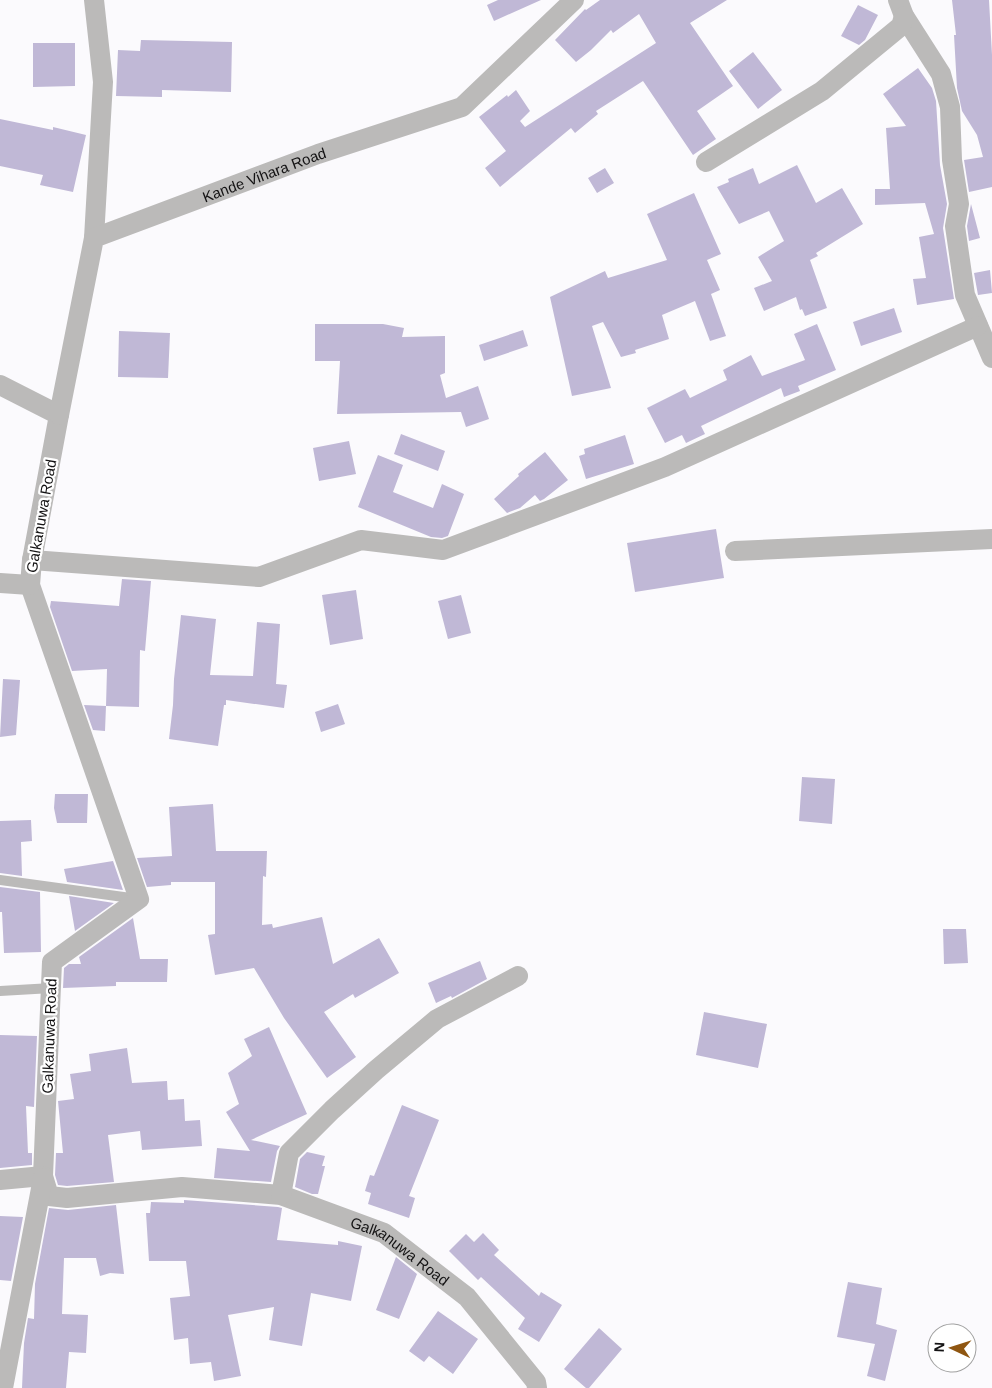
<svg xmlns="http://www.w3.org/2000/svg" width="992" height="1388" viewBox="0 0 992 1388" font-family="Arial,sans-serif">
<rect width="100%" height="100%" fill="#fbfafd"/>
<path fill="#c0b8d6" d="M498,0H541L494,21L487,5Z
M600,0H727L690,23L733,86L697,111L716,139L693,155L643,81L596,111L598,114L575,133L571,128L500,187L485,168L506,151L479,117L507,95L508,97L516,90L530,111L520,121L525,127L656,43L639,14L613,33L611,30L591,50L576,62L555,40L585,9L586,10Z
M952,0H989L992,55V187L969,192L964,160L983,157L977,135L962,111L957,88L954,35H956Z
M858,5L878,15L865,40L859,45L841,36Z
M141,40L232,42L231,92L162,90V97L116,96L118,50L140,51Z
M33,43H75V86L33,87Z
M753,52L782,90L758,109L729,71Z
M918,68L932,88L936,101L940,165L947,204L943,228L954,299L917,305L913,279L926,278L919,237L934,234L925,203L875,205V189H890L886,128L906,126L883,94Z
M0,119L53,130V127L86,135L73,192L40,185L43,175L0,166Z
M797,165L816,203L842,188L863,224L816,253L818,256L810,260L827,308L805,316L802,309L800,310L796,297L764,311L754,288L772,281L758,257L784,241L769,211L739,224L717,187L729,182L728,179L753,168L759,184Z
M605,168L614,183L597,193L588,178Z
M694,193L721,254L707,260L720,290L711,294L726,336L710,341L695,301L662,315L669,339L635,350L636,353L621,357L603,322L592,326L611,388L572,396L550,297L605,271L608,278L667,260L647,214Z
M971,204L980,238L969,241L967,226Z
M990,270L992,293L978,295L974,273Z
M894,308L902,332L861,346L853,322Z
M315,324H383L404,328L402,337L445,336V373L440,375L446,398L478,386L489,419L466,427L461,412L337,414L340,361H315Z
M817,324L836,370L798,386L800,391L784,397L781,388L701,426L705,434L686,443L682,435L665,443L647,408L685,389L690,398L727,380L723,370L751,355L762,376L805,360L794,334Z
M523,330L528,346L484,361L479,345Z
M119,331L170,333L168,378L118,377Z
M401,434L445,451L438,471L394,454Z
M625,435L634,464L586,479L579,456L585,454L584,449Z
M349,441L356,474L319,481L313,448Z
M545,452L568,480L544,499L540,501L535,495L520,508L507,513L494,499L519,476L518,474Z
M378,455L403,465L393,492L433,508L442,484L464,494L448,536L442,538L431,537L358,507Z
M716,529L724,578L635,592L627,543Z
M122,579L151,581L145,651L140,650L139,707L106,706L107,669L72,671L50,607L51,601L119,606Z
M356,590L363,639L330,645L322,595Z
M461,595L471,633L448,639L438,601Z
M181,615L216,619L210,675L253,676L257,622L280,624L276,684L287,685L284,708L226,700V705H224L218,746L169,739L173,705L174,679Z
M3,679L20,680L16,735L0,737Z
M338,704L345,724L321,732L315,712Z
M84,705L106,706L105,731L93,730Z
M802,777L835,779L832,824L799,821Z
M55,794H88L87,823H57L54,808Z
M213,804L216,851H267L266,877L263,876L262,925L272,924L273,928L322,917L333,964L379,938L399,973L355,998L353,994L324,1012L356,1057L327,1078L284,1018L254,968L215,975L208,935L215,934V882H171V885L147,887L137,858L172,856L169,807Z
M31,820L32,841L21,842L22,876L0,873V821Z
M113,861L123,890L67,882L64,869Z
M0,887L40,892L41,952L4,953L2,912H0Z
M69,896L114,903L75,931Z
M133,918L140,959H168L167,982H116V986L63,988L64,968L69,964H81L79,957Z
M943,929H966L968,963L944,964Z
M480,961L487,979L452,998L451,996L436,1003L428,983Z
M704,1012L767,1024L758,1068L696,1055Z
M269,1027L307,1114L251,1140L280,1146L277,1151L271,1182L214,1178L217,1148L250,1151L226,1112L239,1104L228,1073L252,1056L244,1039Z
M0,1035L37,1036L34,1107L26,1106L28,1153H32V1165L0,1168Z
M127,1048L132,1083L167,1081L168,1100L184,1099L185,1121L200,1120L202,1146L142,1150L140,1131L108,1135L114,1182L67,1186L58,1185L55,1175L56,1153H63L58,1101L74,1099L70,1074L91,1071L89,1054Z
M402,1105L439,1120L409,1196L415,1198L409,1218L368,1204L371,1193L365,1191L370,1175L374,1176Z
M307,1152L325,1156L322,1166H325L318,1194H312L295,1187L300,1159Z
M184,1200L278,1207L282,1208L277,1240L338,1245V1241L362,1246L351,1301L311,1293L302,1346L269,1340L274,1307L228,1315L241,1376L214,1381L211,1362L190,1364L188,1338L174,1340L170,1298L190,1296L186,1261H149L146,1213H150L151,1202L184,1203Z
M116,1205L124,1274L110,1273L100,1276L96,1258H64L62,1314L88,1315L86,1353L69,1352L66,1388H22L24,1343L28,1318L34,1319L35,1284L49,1208L68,1210Z
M0,1216L23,1217L11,1281L0,1280Z
M483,1233L499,1250L494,1255L539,1296L541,1292L562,1305L539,1342L518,1329L525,1318L481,1277L478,1280L449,1251L466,1234L474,1242Z
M396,1257L417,1274L399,1319L376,1310Z
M848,1282L882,1288L876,1324L897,1330L885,1381L867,1376L875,1344L837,1337Z
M438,1311L478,1339L453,1374L429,1356L424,1362L409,1351Z
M599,1328L622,1349L589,1388H586L564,1369Z"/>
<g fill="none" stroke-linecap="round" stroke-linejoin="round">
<path stroke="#bbbab9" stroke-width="10" d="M0,880L138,899
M0,991L52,988"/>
<g stroke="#bbbab9" stroke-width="20">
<path d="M898,0L904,16L941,74L950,107L952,160L959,204L955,226L965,295L992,358"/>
<path d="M706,162L822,91L901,26L904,16"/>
<path d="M94,238L103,82L94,0"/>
<path id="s1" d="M0,385L59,415L32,560L30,585L139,899L52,962L43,1176L49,1196L67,1198L182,1187L281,1195L384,1233L467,1297L536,1382L537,1388"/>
<path id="s2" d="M59,415L94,238L318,154L462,107L574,0"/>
<path d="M735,551L992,539"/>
<path d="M32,560L259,577L361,540L443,550L665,467L978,326"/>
<path d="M0,583L30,585"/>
<path d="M0,1180L43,1176"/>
<path d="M281,1195L289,1153L332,1110L376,1070L437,1019L518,976"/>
<path d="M3,1388L43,1178"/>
</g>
</g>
<g text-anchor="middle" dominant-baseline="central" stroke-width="4.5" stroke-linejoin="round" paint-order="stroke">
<g font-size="15" fill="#141314" stroke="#fff">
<text stroke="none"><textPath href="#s2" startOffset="362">Kande Vihara Road</textPath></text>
<text transform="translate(41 516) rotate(-80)">Galkanuwa Road</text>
<text transform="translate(49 1036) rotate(-88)">Galkanuwa Road</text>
<text stroke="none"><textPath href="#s1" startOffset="1279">Galkanuwa Road</textPath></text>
</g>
</g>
<g transform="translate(952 1348) rotate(274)"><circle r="24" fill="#ffffff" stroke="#a1a1a1"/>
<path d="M0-4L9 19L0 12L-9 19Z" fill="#8f5611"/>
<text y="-8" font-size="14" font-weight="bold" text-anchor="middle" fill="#141314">N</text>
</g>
</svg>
